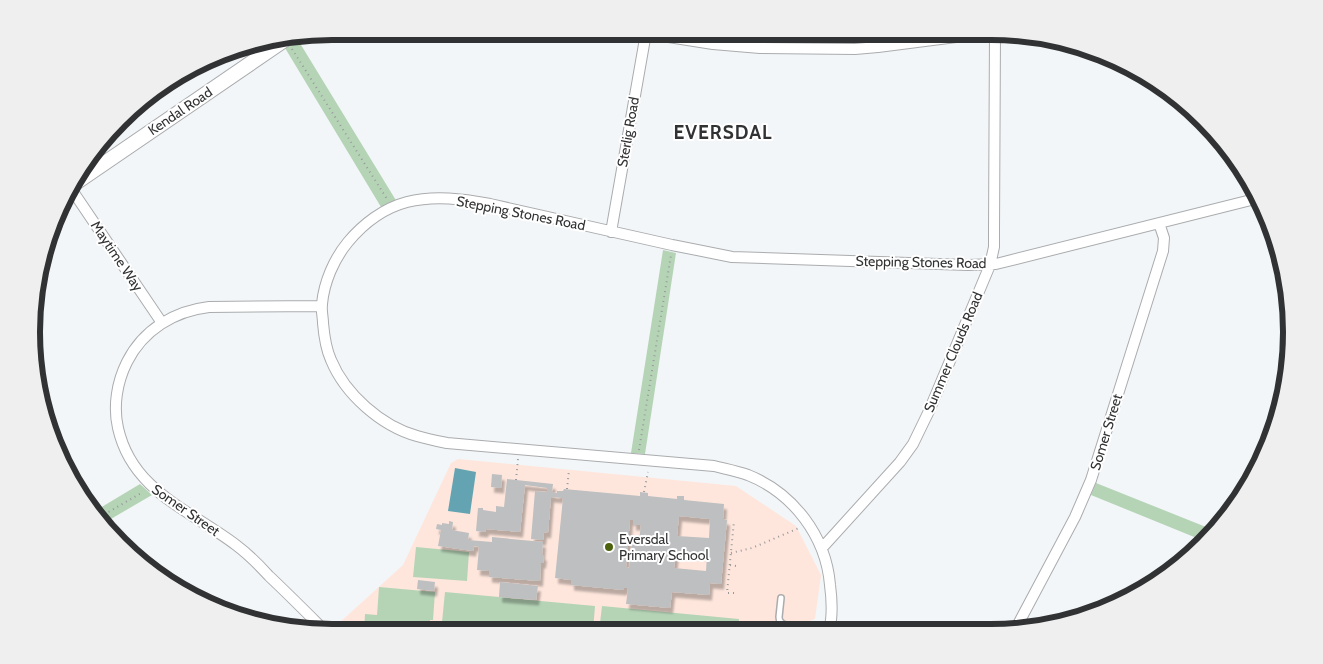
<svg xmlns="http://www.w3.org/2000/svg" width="1323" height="664" viewBox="0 0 1323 664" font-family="Cabin,sans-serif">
<defs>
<filter id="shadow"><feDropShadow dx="3" dy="5.5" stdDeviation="1" flood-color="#0004"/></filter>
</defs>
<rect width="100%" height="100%" fill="#f3f6f8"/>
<path fill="#fee6dc" d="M458,459L736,486L796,526L821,575L815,619L807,622L805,629L807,631L336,632L338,624L403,565L451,463Z"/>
<path fill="#b5d4b6" d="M750,32H953L868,42L761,41L754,37Z
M298,40L397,202L381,207L285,48Z
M663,250L676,253L645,454L631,453Z
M1096,483L1216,531L1204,541L1091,495Z
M140,484L152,495L104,523L95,511Z
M416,547L469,552L467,581L413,577Z
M379,587L435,592L433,620H430L429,632H364L365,614L377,615Z
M445,592L595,606L593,631L441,632Z
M602,606L739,619L738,631H599Z"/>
<path fill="#64a4b2" d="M455,468L476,472L470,514L448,511Z"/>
<path fill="#bdbfc1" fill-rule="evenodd" filter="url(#shadow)" d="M492,474L502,475L501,488L491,487Z
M507,479L553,484L552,492L557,493V491H563L564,489L640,496V492L648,493V496L677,499V496H684V500L724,504L723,519L727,520L721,584L710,583L709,595L672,592L670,608L626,604L628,588H624V590L571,585V580L555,578L563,498L551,497L548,533L544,532L543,540L531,539L535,491L547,492V488L525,485L520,532L486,529L485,532L476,531L478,508H483V510L496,512V506L504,507ZM679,516L710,519L709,538L677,536ZM630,520H633V525H641L639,540H632L629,568L626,567ZM676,552L707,555L706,571L674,568Z
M449,521L453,522L452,530L469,533L468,540L492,542V537L543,542L542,555H544L543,563H541L540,581L489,577V571L477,570L479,547L474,546L473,551L438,546L441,530L436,529L437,524L442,525V523L449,524Z
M418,580L435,582L434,591L417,589Z
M500,582L538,586L536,600L499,597Z"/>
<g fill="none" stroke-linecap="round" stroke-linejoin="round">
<g stroke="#aaacae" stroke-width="8">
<path id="lane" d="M781,598L779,617C779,622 782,624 786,625H806L824,631"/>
</g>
<g stroke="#aaacae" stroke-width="12">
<path id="street" d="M637,32L713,44L760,48L855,49L878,47L995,32
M740,46L742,32
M72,190L162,323
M611,232L646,33
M322,306L209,307C174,311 143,330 127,362C117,382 113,406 118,428C132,491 190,510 236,545C248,554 259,565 269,576C286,592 302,608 318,624L323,632
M822,548L900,462L913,444L929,411L990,265L994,247V230L995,32
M830,626L847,631
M1015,630L1075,517L1091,480L1163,251L1164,238L1159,223
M829,631C833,616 832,600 830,585C826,536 793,493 748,475C737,471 726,469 714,466L447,443C437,441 427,439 417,436C381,426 345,394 331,360C326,349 324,335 323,323C323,317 321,310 322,304C324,282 334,259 348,242C363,224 384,208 407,202C435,195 463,199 490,204L672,245L732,257L968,265L996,264L1255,199"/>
</g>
<g stroke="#aaacae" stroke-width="16">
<path id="secondary" d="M74,184L286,39"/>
</g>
<path stroke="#97999a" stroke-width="2" stroke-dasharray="1 4" stroke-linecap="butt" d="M292,49L387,199
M639,450L671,255
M516,480L518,459
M567,489L569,470
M644,492L648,472
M100,517L143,492
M731,553L752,548L799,528
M730,565L736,566
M734,593H727L734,521"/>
<use href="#lane" stroke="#fff" stroke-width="5"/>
<use href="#street" stroke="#fff" stroke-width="10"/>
<use href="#secondary" stroke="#fff" stroke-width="14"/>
</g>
<circle fill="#4d620c" stroke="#fff" stroke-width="2" cx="609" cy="547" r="5"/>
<g text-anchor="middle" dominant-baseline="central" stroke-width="4" stroke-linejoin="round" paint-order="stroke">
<g font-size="14" fill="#313233" stroke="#fff">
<text transform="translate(180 111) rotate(-34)">Kendal Road</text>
<text transform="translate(628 132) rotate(-80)">Sterlig Road</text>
<text transform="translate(521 213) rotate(11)">Stepping Stones Road</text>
<text transform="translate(117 256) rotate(56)">Maytime Way</text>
<text transform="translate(921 262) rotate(1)">Stepping Stones Road</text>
<text transform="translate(953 352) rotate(-67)">Summer Clouds Road</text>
<text transform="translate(1106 432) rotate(-73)">Somer Street</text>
<text transform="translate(186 510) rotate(35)">Somer Street</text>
</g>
<g font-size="14" fill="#313233" stroke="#fff" text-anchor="start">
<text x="619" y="539">Eversdal<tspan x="619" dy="16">Primary School</tspan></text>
</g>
<g font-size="19" font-weight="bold" letter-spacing="1" fill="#313233" stroke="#fff">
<text x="723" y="132">EVERSDAL</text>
</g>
</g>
<path d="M0 0H1323V664H0ZM332 40H991A292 292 0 0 1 1283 332V332A292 292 0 0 1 991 624H332A292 292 0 0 1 40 332V332A292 292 0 0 1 332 40Z" fill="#efefef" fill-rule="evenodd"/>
<path fill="none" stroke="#313233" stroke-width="6" d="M332 40H991A292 292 0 0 1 1283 332V332A292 292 0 0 1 991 624H332A292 292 0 0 1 40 332V332A292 292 0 0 1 332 40Z"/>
</svg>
